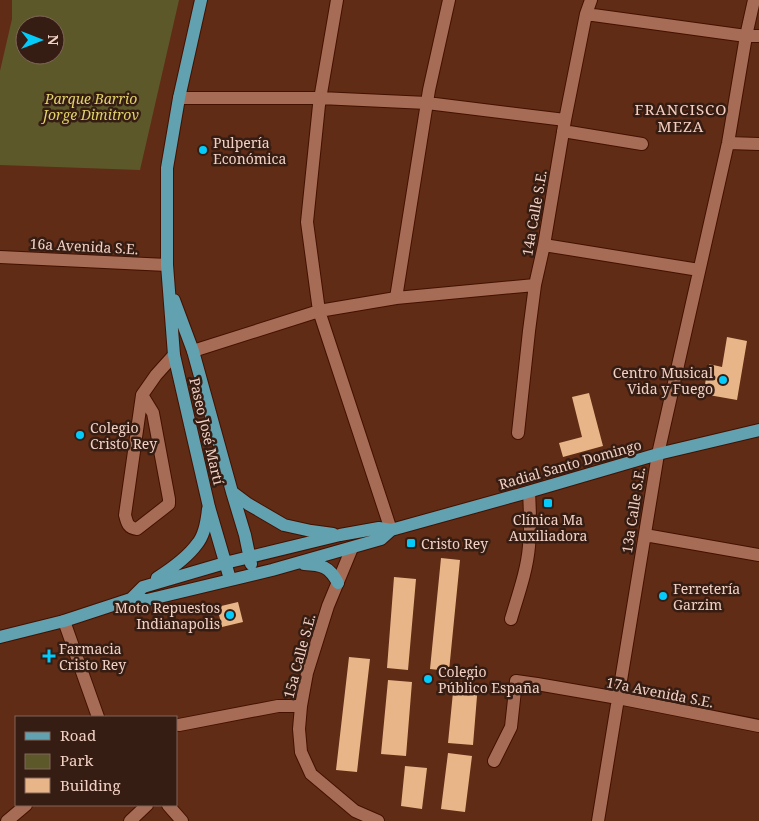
<svg xmlns="http://www.w3.org/2000/svg" width="759" height="821" viewBox="0 0 759 821" font-family="'Noto Serif',serif">
<rect width="100%" height="100%" fill="#602c15"/>
<path fill="#5d582a" fill-rule="evenodd" d="M12,0H179L140,170L0,165V71L12,19ZM25,25H55V55H25Z"/>
<path fill="#e8b588" d="M727,337L747,341L737,400L703,394L709,364L722,367Z
M589,393L603,446L563,457L559,443L582,437L572,397Z
M441,558L460,560L449,671L430,669Z
M394,577L416,579L408,670L387,668Z
M238,602L243,622L222,627L217,607Z
M349,657L370,659L357,772L336,770Z
M388,680L412,682L406,756L381,754Z
M454,682L478,684L473,745L448,743Z
M448,753L472,756L465,812L441,809Z
M405,766L427,768L422,809L401,806Z"/>
<g fill="none" stroke-linecap="round" stroke-linejoin="round">
<g stroke="#431100" stroke-width="14">
<path id="minor" d="M337,0L319,105L307,222L319,311L391,530
M586,14L746,36H759
M179,98H320L427,103L565,120
M563,131L642,144
M728,143L759,144
M544,245L699,270
M0,257L167,265
M396,298L429,90L449,0
M193,351L319,311L396,298L535,285
M142,395L153,413L169,499V504L164,508L137,529C128,528 127,523 125,515L142,395L156,375L174,355
M518,433L529,331L535,285L544,245L565,120L586,14L591,0
M645,535L759,555
M352,548L328,606L307,673L301,706L299,729L301,752L311,774L355,811L378,821
M511,619C518,595 527,571 529,546C531,528 530,510 529,492
M64,621L98,717
M179,725L278,706H301
M494,761L511,727L516,681L537,684L618,698L759,726
M168,805L182,821
M7,821L26,805
M130,821L147,805
M598,821L658,454L728,143L746,36L754,0"/>
</g>
<g stroke="#431100" stroke-width="14">
<path id="major" d="M201,0L179,98L167,168V265L174,355L209,507L230,579
M174,300L193,351L232,492L245,535L251,564
M232,492L248,504L284,525L311,531L333,534
M304,564C322,565 329,566 338,583
M157,578C171,569 187,558 197,544C204,536 207,519 208,509
M131,599L143,587L225,563L340,535L379,528L391,530L521,494L658,454L759,430
M0,637L64,621L131,599L147,600L272,570L381,539L391,530"/>
</g>
<use href="#minor" stroke="#a76c55" stroke-width="12"/>
<use href="#major" stroke="#61a1b0" stroke-width="12"/>
</g>
<g fill="#04cbf9" stroke="#351d13" stroke-width="2">
<circle cx="203" cy="150" r="5"/>
<circle cx="723" cy="380" r="5"/>
<circle cx="80" cy="435" r="5"/>
<rect x="543" y="498" width="10" height="10" rx="2.5"/>
<rect x="406" y="538" width="10" height="10" rx="2.5"/>
<circle cx="663" cy="596" r="5"/>
<circle cx="230" cy="615" r="5"/>
<path d="M46.5 648.5h5v5h5v5h-5v5h-5v-5h-5v-5h5z"/>
<circle cx="428" cy="679" r="5"/>
</g>
<g text-anchor="middle" dominant-baseline="central" stroke-width="5" stroke-linejoin="round" paint-order="stroke">
<g font-size="14" font-style="italic" fill="#e1d368" stroke="#351d13">
<text x="91" y="98">Parque Barrio<tspan x="91" dy="16">Jorge Dimitrov</tspan></text>
</g>
<g font-size="14" fill="#f2d1c4" stroke="#351d13" text-anchor="start">
<text x="213" y="142">Pulpería<tspan x="213" dy="16">Económica</tspan></text>
<text x="713" y="372" text-anchor="end">Centro Musical<tspan x="713" dy="16">Vida y Fuego</tspan></text>
<text x="90" y="427">Colegio<tspan x="90" dy="16">Cristo Rey</tspan></text>
<text x="548" y="519" text-anchor="middle">Clínica Ma<tspan x="548" dy="16">Auxiliadora</tspan></text>
<text x="421" y="543">Cristo Rey</text>
<text x="673" y="588">Ferretería<tspan x="673" dy="16">Garzim</tspan></text>
<text x="220" y="607" text-anchor="end">Moto Repuestos<tspan x="220" dy="16">Indianapolis</tspan></text>
<text x="59" y="648">Farmacia<tspan x="59" dy="16">Cristo Rey</tspan></text>
<text x="438" y="671">Colegio<tspan x="438" dy="16">Público España</tspan></text>
</g>
<g font-size="14" fill="#f2d1c4" stroke="#351d13">
<text transform="translate(534 213) rotate(-80)">14a Calle S.E.</text>
<text transform="translate(84 246) rotate(3)">16a Avenida S.E.</text>
<text transform="translate(207 431) rotate(77)">Paseo José Martí</text>
<text transform="translate(570 464) rotate(-16)">Radial Santo Domingo</text>
<text transform="translate(633 510) rotate(-81)">13a Calle S.E.</text>
<text transform="translate(299 656) rotate(-75)">15a Calle S.E.</text>
<text transform="translate(660 692) rotate(11)">17a Avenida S.E.</text>
</g>
<g font-size="15" letter-spacing="1" fill="#f7cfc0" stroke="#351d13">
<text x="681" y="109">FRANCISCO<tspan x="681" dy="17">MEZA</tspan></text>
</g>
</g>
<rect x="15" y="716" width="162" height="90" fill="#351d13" stroke="#81655a"/>
<rect x="25" y="732" width="25" height="8" fill="#61a1b0" stroke="#81655a"/>
<text x="60" y="741" font-size="15" fill="#f2d1c4">Road</text>
<rect x="25" y="754" width="25" height="15" fill="#5d582a" stroke="#81655a"/>
<text x="60" y="766" font-size="15" fill="#f2d1c4">Park</text>
<rect x="25" y="778" width="25" height="15" fill="#e8b588" stroke="#81655a"/>
<text x="60" y="791" font-size="15" fill="#f2d1c4">Building</text>
<g transform="translate(40 40) rotate(90)"><circle r="24" fill="#351d13" stroke="#81655a"/>
<path d="M0-4L9 19L0 12L-9 19Z" fill="#04cbf9"/>
<text y="-8" font-size="14" font-weight="bold" text-anchor="middle" fill="#f2d1c4">N</text>
</g>
</svg>
